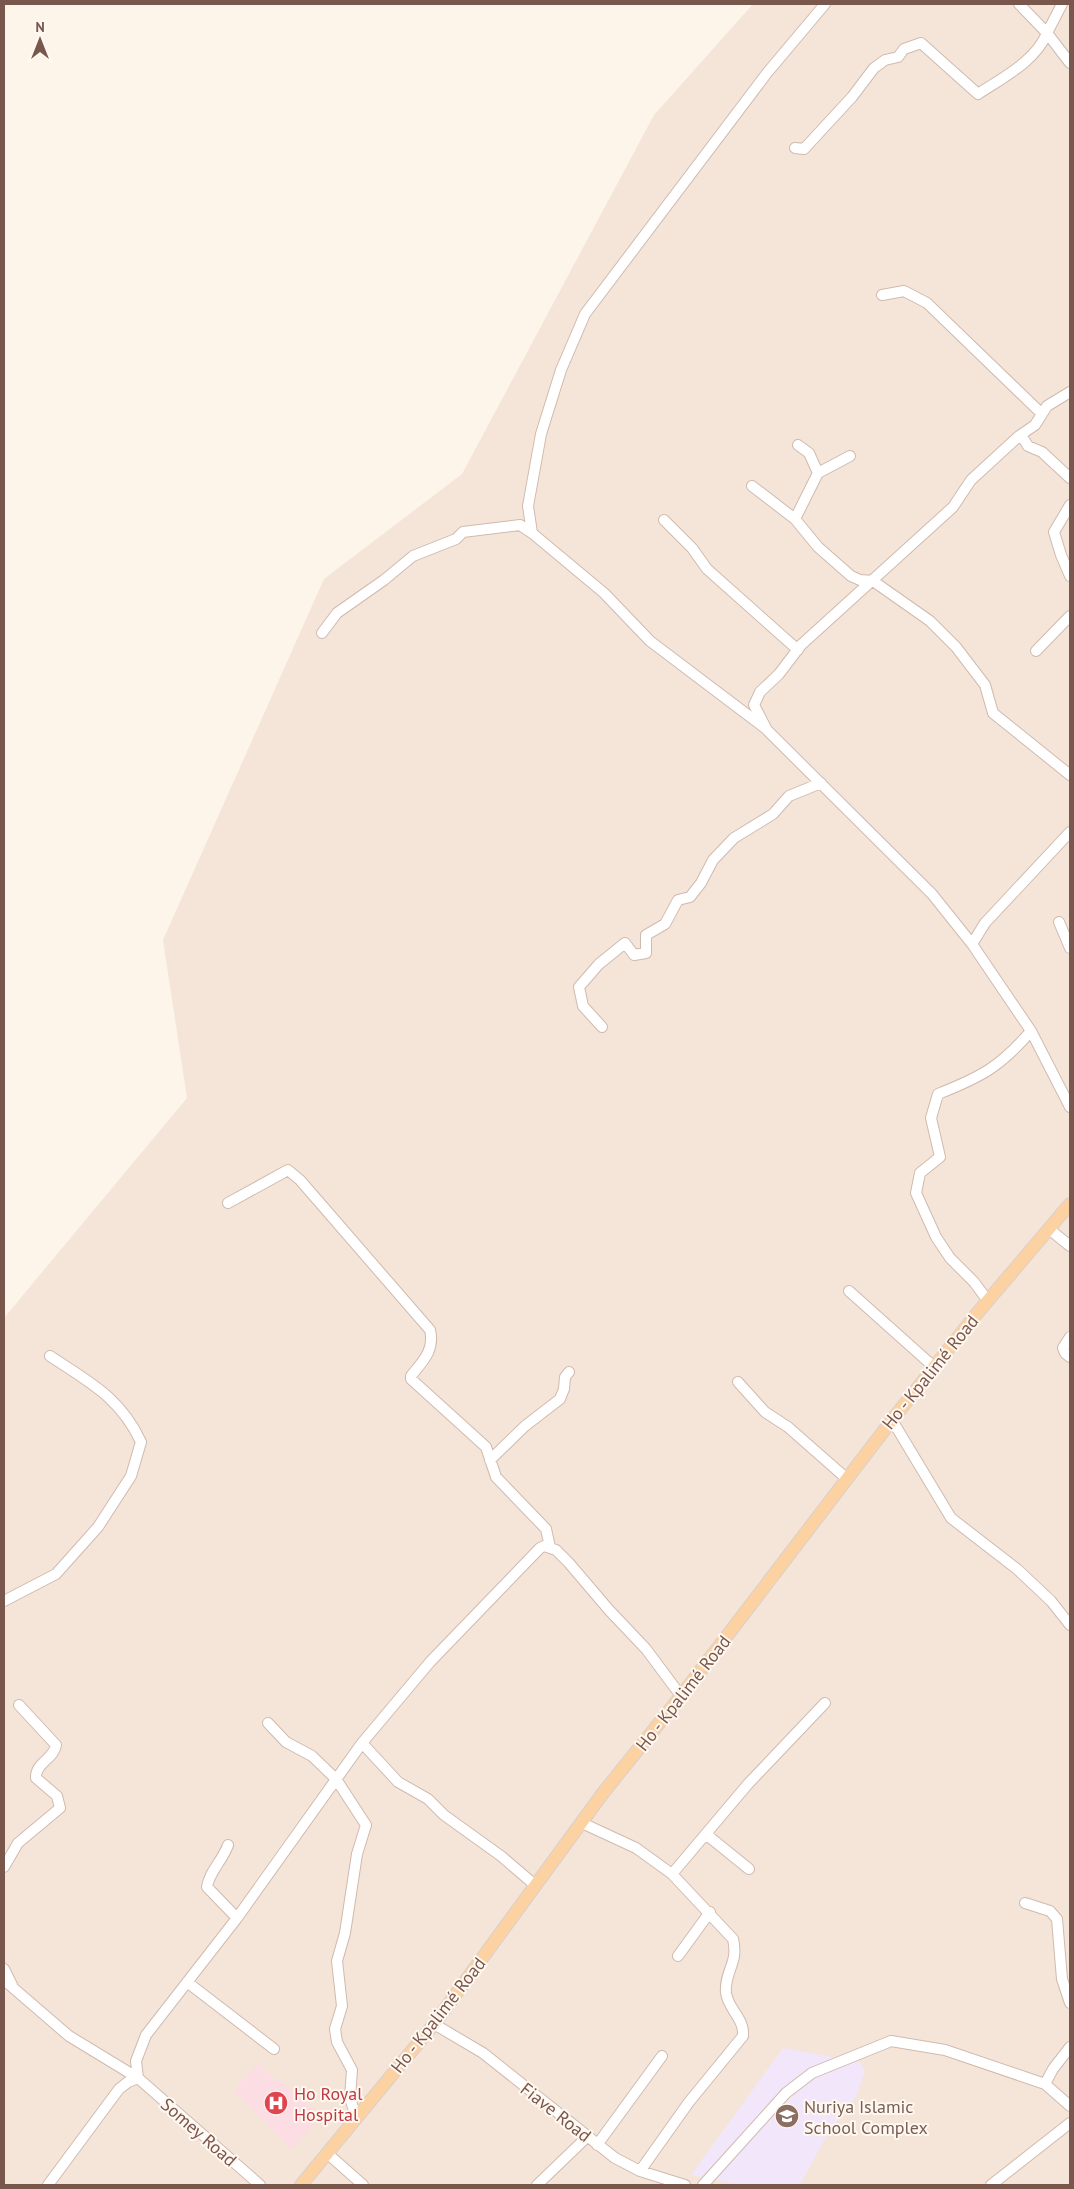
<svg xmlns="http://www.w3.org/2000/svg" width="1074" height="2189" viewBox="0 0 1074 2189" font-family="'PT Sans',sans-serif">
<rect width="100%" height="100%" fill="#fdf4ea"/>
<path fill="#f5e5d8" d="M753,4H1070V2185H4V1318L187,1098L163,940L324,579L462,474L654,115Z"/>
<path fill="#f1e6fa" d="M783,2048L860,2062L865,2071L856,2097L827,2135L800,2185H741L691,2175Z"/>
<path fill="#fbdde3" d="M258,2064L322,2116L292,2150L234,2090Z"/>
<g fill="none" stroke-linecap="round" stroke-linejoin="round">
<g stroke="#d0baae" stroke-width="12">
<path id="minor" d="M1062,4L1047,33L1070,63
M795,148L804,149L852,97L874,68L885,60L898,57L904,49L921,43L978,94C1002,78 1036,61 1047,33L1019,4
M882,295L904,291L927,303L1042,414
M1070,392L1047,406L1035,425L1019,436L971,480L953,507L801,645L779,674L760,692L754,705L767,730L932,894L972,944L1031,1031L1070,1107
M1021,435L1028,446L1042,452L1070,478
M798,445L809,453L818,473
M752,486L795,519L818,547L851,576L860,580L873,581L930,621L956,647L985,685L993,713L1070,775
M1070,505L1054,532L1061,555L1070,576
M795,519L818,473L850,456
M664,520L692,548L707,569L798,650
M322,633L337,613L384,580L413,556L456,539L463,532L520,525L532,533
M1036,651L1070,616
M765,728L650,641L604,593L532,533L528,506L541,434L561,370L585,314L767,73L825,4
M1059,922L1070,948
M972,944L985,923L1070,832
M602,1027L583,1006L579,987L599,964L625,943L634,955L646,953V935L665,924L678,900L690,897L701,883L713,860L734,838L773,814L789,796L821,783
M228,1203L288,1170L300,1180L430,1330C435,1350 423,1361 411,1376V1379L486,1447L496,1477L546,1529L550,1547
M1049,1229L1070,1246
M849,1291L934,1367
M988,1301L974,1282L950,1258L936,1237L916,1193L920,1173L940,1157L931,1118L938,1094C981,1077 1000,1067 1031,1031
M1070,1337L1063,1348L1065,1353L1070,1357
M738,1382L765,1412L788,1427L846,1478
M892,1420L951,1518L1017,1569L1051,1601L1070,1625
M490,1460L525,1426L560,1399L564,1389L565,1377L569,1372
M4,1601L56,1574L98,1527L131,1476L141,1442C120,1397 89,1382 50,1356
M268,1723L286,1742L312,1756L336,1779L366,1825L357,1854L345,1933L337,1961L342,2006L335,2029L337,2042L352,2070L350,2098L356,2117
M362,1743L398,1782L428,1799L444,1815L501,1856L536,1886
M582,1823L636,1848L672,1874L733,1939C739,1964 724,1971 726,1993C728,2009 745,2019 743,2036L689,2102L640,2171
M707,1835L749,1869
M228,1845C223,1860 209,1872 207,1887L237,1918
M4,1867L18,1843L60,1808L57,1796L36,1778C35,1763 54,1759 56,1745L19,1705
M672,1874L748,1784L825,1703
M1025,1903L1050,1911L1057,1919L1062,1979L1070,2003
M678,1956L710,1912
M4,1969L12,1985
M4,1980L69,2036L138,2078L260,2185
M187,1982L274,2049
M434,2024L483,2053L615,2158L640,2171L685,2185
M138,2078L136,2061L146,2035L237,1918L362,1743L430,1662L540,1548L544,1546L556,1550L569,1563L609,1610L646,1649L681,1696
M1045,2084L1053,2069L1070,2047
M597,2145L662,2056
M328,2154L363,2185
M48,2185L119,2089L128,2082L138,2078
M537,2185L587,2137
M703,2185L786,2093L812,2073L891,2041L945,2050L1045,2084L1070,2106
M991,2185L1070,2123"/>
</g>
<g stroke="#d9d0cd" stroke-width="14">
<path id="major" d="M301,2185L434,2024L603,1793L681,1696L892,1420L974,1317L1070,1204"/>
</g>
<use href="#minor" stroke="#fff" stroke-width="10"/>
<use href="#major" stroke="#fcd2a2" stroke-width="12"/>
</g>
<defs>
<g id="hospital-disc" transform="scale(1.25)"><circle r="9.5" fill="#e0444e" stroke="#fff8f1"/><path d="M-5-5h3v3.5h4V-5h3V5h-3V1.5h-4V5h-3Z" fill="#fff"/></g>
<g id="school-disc" transform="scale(1.25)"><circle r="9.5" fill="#8d6e63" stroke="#fff8f1"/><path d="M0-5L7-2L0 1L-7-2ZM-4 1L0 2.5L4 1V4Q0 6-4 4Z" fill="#fff"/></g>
</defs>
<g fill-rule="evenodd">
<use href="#hospital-disc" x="276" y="2103"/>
<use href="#school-disc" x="787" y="2116"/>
</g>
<g text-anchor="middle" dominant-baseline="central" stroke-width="4" stroke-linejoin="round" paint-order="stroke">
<g font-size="18" fill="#79574c" stroke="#fff8f1">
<text transform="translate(930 1372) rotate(-51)">Ho - Kpalimé Road</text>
<text transform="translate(683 1693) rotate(-52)">Ho - Kpalimé Road</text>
<text transform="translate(438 2015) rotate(-52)">Ho - Kpalimé Road</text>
<text transform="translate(556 2112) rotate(38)">Fiave Road</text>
<text transform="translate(199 2132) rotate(41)">Somey Road</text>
</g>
<g font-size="18" fill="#be3a42" stroke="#fff8f1" text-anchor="start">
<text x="294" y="2093">Ho Royal<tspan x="294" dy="21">Hospital</tspan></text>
</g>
<g font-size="18" fill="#785e54" stroke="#fff8f1" text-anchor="start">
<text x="804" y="2106">Nuriya Islamic<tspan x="804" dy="21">School Complex</tspan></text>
</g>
</g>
<rect width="1074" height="2189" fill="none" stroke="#79574c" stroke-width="10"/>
<g transform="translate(40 40)" stroke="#fff8f1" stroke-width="4" paint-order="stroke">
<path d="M0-4L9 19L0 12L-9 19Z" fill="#79574c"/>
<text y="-8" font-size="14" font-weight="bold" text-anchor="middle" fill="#79574c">N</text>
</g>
</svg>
